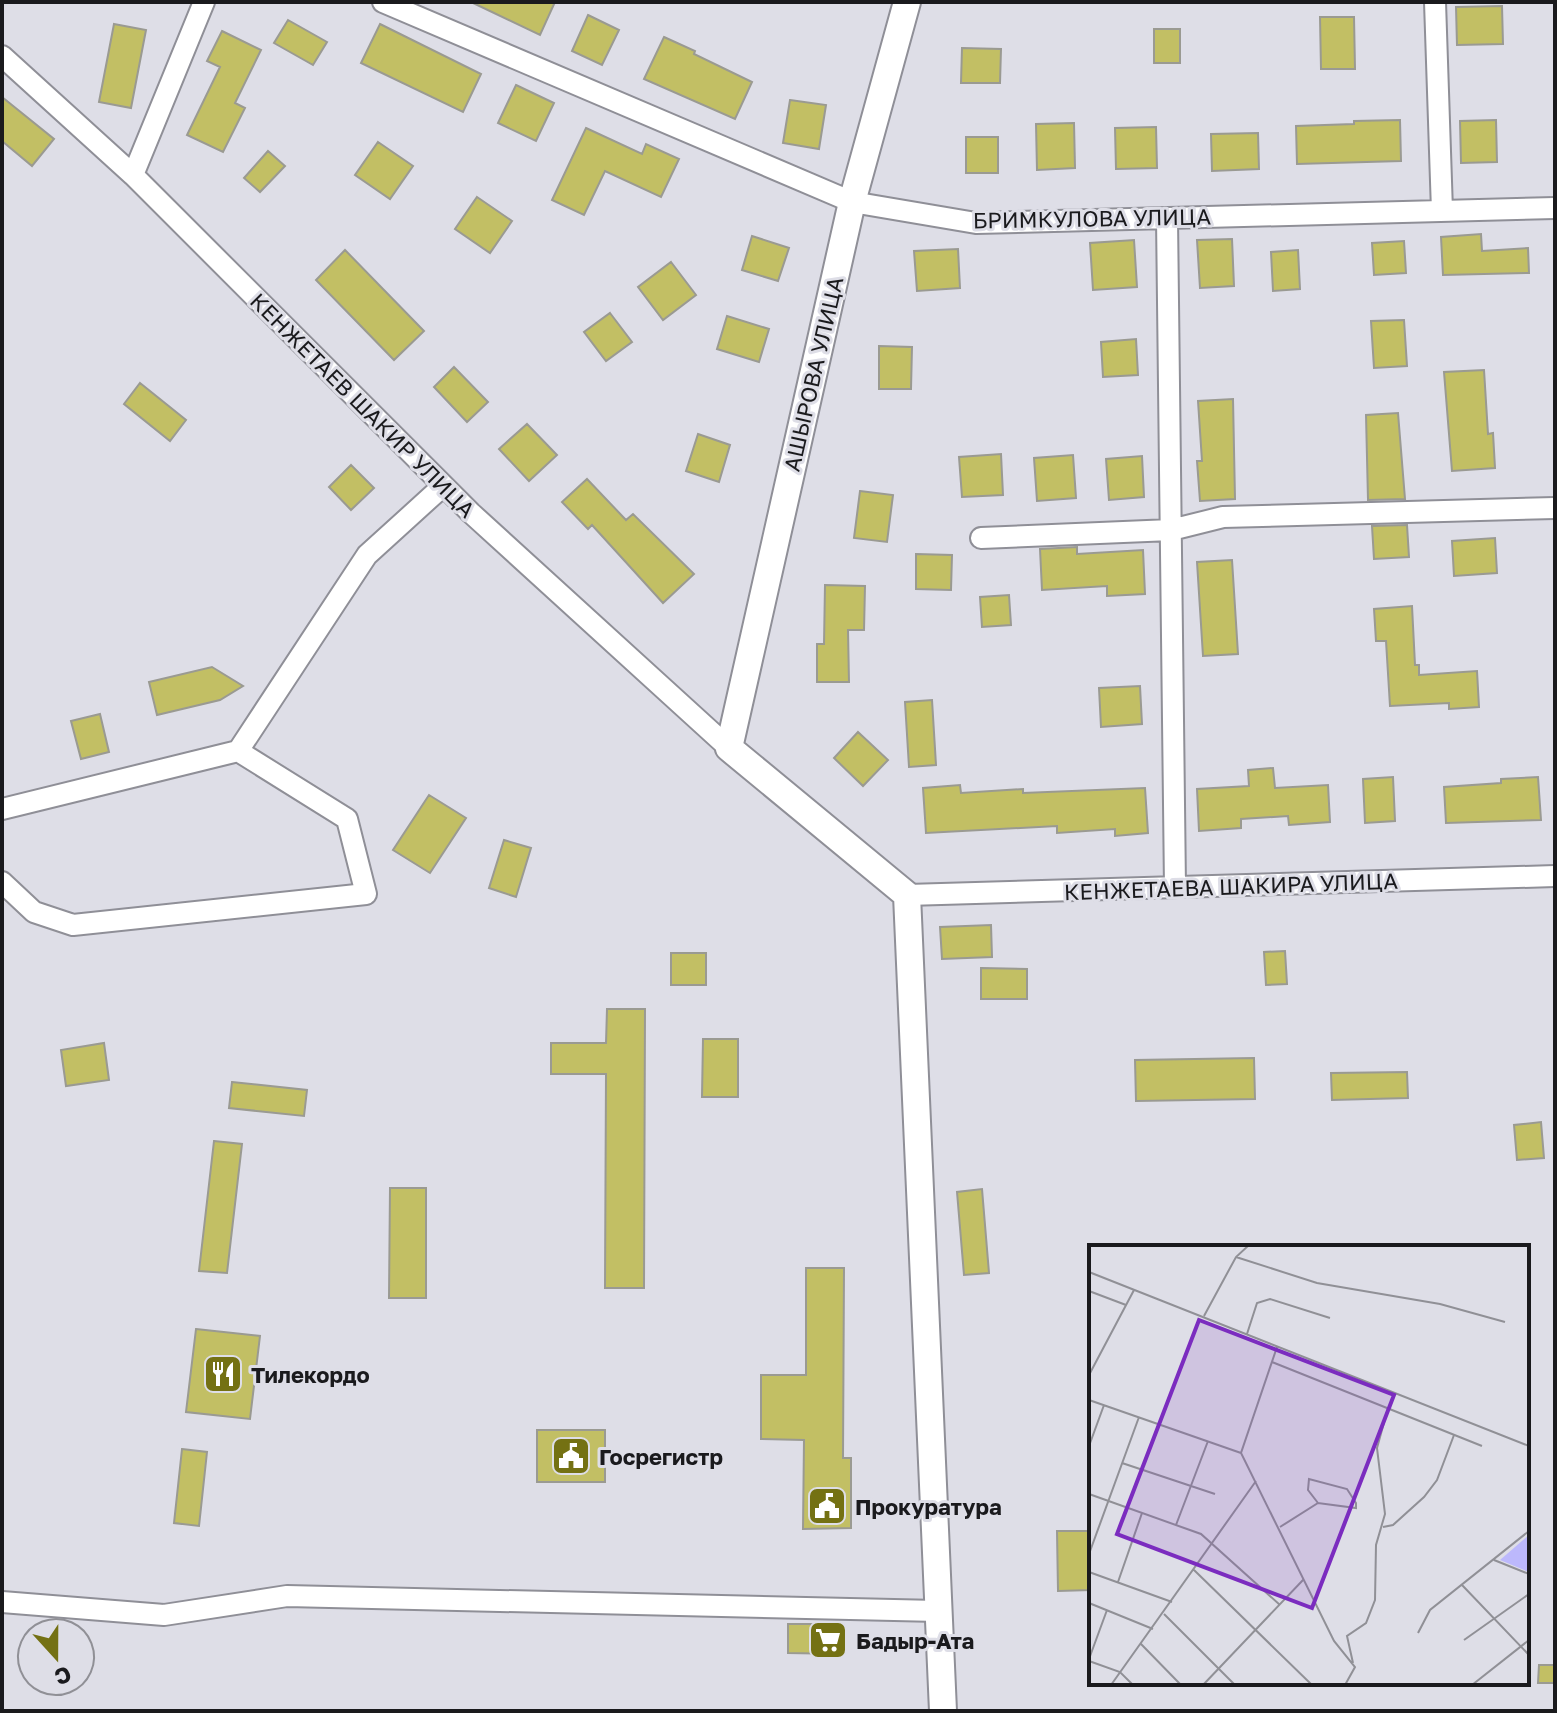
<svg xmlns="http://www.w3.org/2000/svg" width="1557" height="1713" viewBox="0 0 1557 1713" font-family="'Golos Text',sans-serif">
<rect width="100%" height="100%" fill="#dedee7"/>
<path fill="#c2bf64" stroke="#9a9a92" stroke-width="2" d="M471,2H555L540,35Z
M1502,6L1503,44L1457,45L1456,7Z
M588,15L619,30L602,65L572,51Z
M1320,17H1354L1355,69H1321Z
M288,20L327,42L313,65L274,43Z
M114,24L146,30L131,108L99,102Z
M380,24L481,74L463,112L361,63Z
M1154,29H1180V63H1154Z
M222,31L261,50L235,103L245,108L223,152L187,135L220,67L207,61Z
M664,37L695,51L694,54L752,82L735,119L644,79Z
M962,48L1001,49L1000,83H961Z
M516,85L554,103L536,141L498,123Z
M2,97L54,139L32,166L2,141Z
M790,100L826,105L819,149L783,143Z
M1400,120L1401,161L1297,164L1296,126L1354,124V121Z
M1496,120L1497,162L1461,163L1460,121Z
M1074,123L1075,168L1037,170L1036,124Z
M1156,127L1157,168L1116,169L1115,128Z
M586,128L642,154L646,144L679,159L661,197L605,171L584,215L552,200Z
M1258,133L1259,169L1212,171L1211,134Z
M966,137H998V173H966Z
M378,142L413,166L390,199L355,175Z
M268,151L285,166L260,192L244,178Z
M477,197L512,221L490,253L455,229Z
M1481,234L1482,251L1528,248L1529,273L1443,275L1441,237Z
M752,236L789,248L778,281L742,270Z
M1232,239L1234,286L1200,288L1197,240Z
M1134,240L1137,287L1093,290L1090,243Z
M1404,241L1406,273L1374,275L1372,243Z
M958,249L960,288L917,291L914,251Z
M345,250L424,331L394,360L316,280Z
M1298,250L1300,289L1273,291L1271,252Z
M671,262L696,295L663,320L638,287Z
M610,313L632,342L606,361L584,332Z
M727,316L769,329L759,362L717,349Z
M1404,320L1407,366L1374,368L1371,321Z
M1136,339L1138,375L1103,377L1101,342Z
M879,346L912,347L911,389H879Z
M454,367L488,402L467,422L434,387Z
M1484,370L1488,434L1493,433L1495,468L1452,471L1444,372Z
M140,383L186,420L170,441L124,404Z
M1233,399L1235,499L1200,501L1197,461H1202L1198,401Z
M1398,413L1405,499L1368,500L1366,415Z
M527,424L557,455L529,481L499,449Z
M698,434L730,445L719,482L686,471Z
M1001,454L1003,495L962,497L959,457Z
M1073,455L1076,498L1037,501L1034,458Z
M1142,456L1144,497L1109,500L1106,459Z
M351,465L374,488L351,510L329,487Z
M587,479L626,520L633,514L694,574L663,603L592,525L588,529L562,502Z
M860,491L893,495L887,542L854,538Z
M1407,525L1409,557L1374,559L1372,526Z
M1495,538L1497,573L1454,576L1452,541Z
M1077,547V554L1143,550L1145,594L1107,596V586L1042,590L1040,549Z
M916,554L952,555L951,590L916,589Z
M1232,560L1238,654L1203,656L1197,562Z
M825,585L865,586L864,630H848L849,682H817V644H824Z
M1009,595L1011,625L982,627L980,597Z
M1412,606L1415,665H1419V675L1477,671L1479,707L1449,709V703L1390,706L1386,641H1376L1374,609Z
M212,667L243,686L220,700L157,715L149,682Z
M1140,686L1142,724L1101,727L1099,688Z
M932,700L936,765L909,767L905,702Z
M100,714L109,752L81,759L71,721Z
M858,732L888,760L863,786L834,758Z
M1273,768L1275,788L1328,785L1330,822L1289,825L1288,816L1241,819V828L1199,831L1197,789L1249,786L1248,770Z
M1393,777L1395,821L1365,823L1363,779Z
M1538,777L1541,820L1446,823L1444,787L1501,783V779Z
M960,785L961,793L1023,789V793L1145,788L1148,833L1115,836V829L1057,833V826L926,833L923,788Z
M429,795L466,818L430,873L393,850Z
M504,840L531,848L516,897L489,888Z
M991,925L992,957L942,959L940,927Z
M1285,951L1287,984L1266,985L1264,952Z
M671,953H706V985H671Z
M981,968L1027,969V999H981Z
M607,1009H645L644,1288H605L606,1074H551V1043H606Z
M703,1039H738V1097H702Z
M104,1043L109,1080L66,1086L61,1050Z
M1254,1058L1255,1099L1136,1101L1135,1060Z
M1407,1072L1408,1098L1332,1100L1331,1073Z
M232,1082L307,1090L304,1116L229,1108Z
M1541,1122L1544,1158L1517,1160L1514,1125Z
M214,1141L242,1144L227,1273L199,1271Z
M390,1188H426V1298H389Z
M982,1189L989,1273L964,1275L957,1192Z
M806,1268H844L843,1458H851V1528L803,1529L804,1440L761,1439V1375H806Z
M196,1329L260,1336L250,1419L186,1412Z
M537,1430H605V1482H537Z
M182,1449L207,1452L199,1526L174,1523Z
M1057,1531H1091V1590L1058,1591Z
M788,1624H842V1654L788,1653Z
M1539,1665H1555V1683H1538Z"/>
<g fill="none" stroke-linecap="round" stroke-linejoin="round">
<g stroke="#8f8f97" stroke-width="24">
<path id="minor" d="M383,2L852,202L976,223L1555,208
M1435,2L1442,211
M2,56L133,175L471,513L729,748
M133,175L204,2
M1167,218L1175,887
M981,538L1171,530L1223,517L1555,508
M2,809L238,751L367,555L443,486
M2,882L34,912L73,925L366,894L347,819L238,751
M907,895L1555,876
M2,1602L164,1615L287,1596L938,1611"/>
</g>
<g stroke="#8f8f97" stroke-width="30">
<path id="tertiary" d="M907,2L852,202L729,748L907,895L943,1711"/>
</g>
<use href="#minor" stroke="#fff" stroke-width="20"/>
<use href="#tertiary" stroke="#fff" stroke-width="26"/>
</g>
<defs>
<g id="restaurant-square" transform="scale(2)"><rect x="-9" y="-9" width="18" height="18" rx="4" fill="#747113" stroke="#dedee7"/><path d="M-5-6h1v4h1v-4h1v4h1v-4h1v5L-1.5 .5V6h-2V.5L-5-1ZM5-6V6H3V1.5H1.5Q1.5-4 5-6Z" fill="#fff"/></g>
<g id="civic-square" transform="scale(2)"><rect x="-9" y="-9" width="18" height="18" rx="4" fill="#747113" stroke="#dedee7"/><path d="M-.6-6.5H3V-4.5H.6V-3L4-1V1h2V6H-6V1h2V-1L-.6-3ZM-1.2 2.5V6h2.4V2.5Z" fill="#fff"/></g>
<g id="supermarket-square" transform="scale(2)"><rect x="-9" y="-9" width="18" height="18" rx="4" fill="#747113" stroke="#dedee7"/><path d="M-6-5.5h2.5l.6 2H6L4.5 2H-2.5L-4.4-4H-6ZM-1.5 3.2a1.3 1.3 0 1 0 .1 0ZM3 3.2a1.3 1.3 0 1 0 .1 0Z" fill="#fff"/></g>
</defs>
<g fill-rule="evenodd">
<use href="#restaurant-square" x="223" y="1374"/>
<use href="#civic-square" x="571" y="1456"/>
<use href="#civic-square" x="827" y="1506"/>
<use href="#supermarket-square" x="828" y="1640"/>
</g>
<g text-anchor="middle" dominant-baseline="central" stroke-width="6" stroke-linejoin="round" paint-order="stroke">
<g font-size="22" fill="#1a1a1d" stroke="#dedee7">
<text transform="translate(1092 218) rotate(-1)">БРИМКУЛОВА УЛИЦА</text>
<text transform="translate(813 374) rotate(-77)">АШЫРОВА УЛИЦА</text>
<text transform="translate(363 405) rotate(45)">КЕНЖЕТАЕВ ШАКИР УЛИЦА</text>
<text transform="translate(1231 886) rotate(-2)">КЕНЖЕТАЕВА ШАКИРА УЛИЦА</text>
</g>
<g font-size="22" font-weight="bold" fill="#1a1a1d" stroke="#dedee7" text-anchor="start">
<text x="251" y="1374">Тилекордо</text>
<text x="599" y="1456">Госрегистр</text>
<text x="855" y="1506">Прокуратура</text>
<text x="856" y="1640">Бадыр-Ата</text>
</g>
</g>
<g transform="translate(1089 1245)">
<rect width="440" height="440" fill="#dedee7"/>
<path d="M440,290V327L411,315Z" fill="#bcb8fc"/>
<path fill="none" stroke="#909096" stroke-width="2" d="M147,12L228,38L351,59L416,77M0,27L440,201M0,46L37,60M115,71L147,12L160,0M158,89L168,58L181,54L241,73M188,102L152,208L245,396L266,422L256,440M183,117L393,201M0,130L45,45M0,155L152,208M0,201L15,160M33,218L126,249M0,249L112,289L191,360M87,280L119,196M191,282L229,258L267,263V258L258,244L220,234L219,245L229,258M294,282L304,280L335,252L348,235L365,190M0,309L50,172M405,315L440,329M105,325L223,440M0,327L83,357M29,337L53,268M373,340L440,410M0,358L64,384M75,369L146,440M329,388L341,365L440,286M375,395L440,349M52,399L92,440M0,414L18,365M0,416L31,427L44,440M264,418L258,391L277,378L286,355L287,300L296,269L288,203L299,163M22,440L167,236M114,440L214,335M383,440L440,395"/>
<path fill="#7b2cbf" fill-opacity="0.15" stroke="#7b2cbf" stroke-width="4" d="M110,75L305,150L223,363L28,289Z"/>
<rect width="440" height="440" fill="none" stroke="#1a1a1d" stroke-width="4"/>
</g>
<rect width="1557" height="1713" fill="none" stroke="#1a1a1d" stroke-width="8"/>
<g transform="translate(56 1657) rotate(159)"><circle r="38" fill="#dedee7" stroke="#909096" stroke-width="2"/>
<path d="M0-6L14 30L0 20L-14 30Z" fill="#747113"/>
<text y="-12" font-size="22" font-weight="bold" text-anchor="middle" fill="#1a1a1d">С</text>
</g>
</svg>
